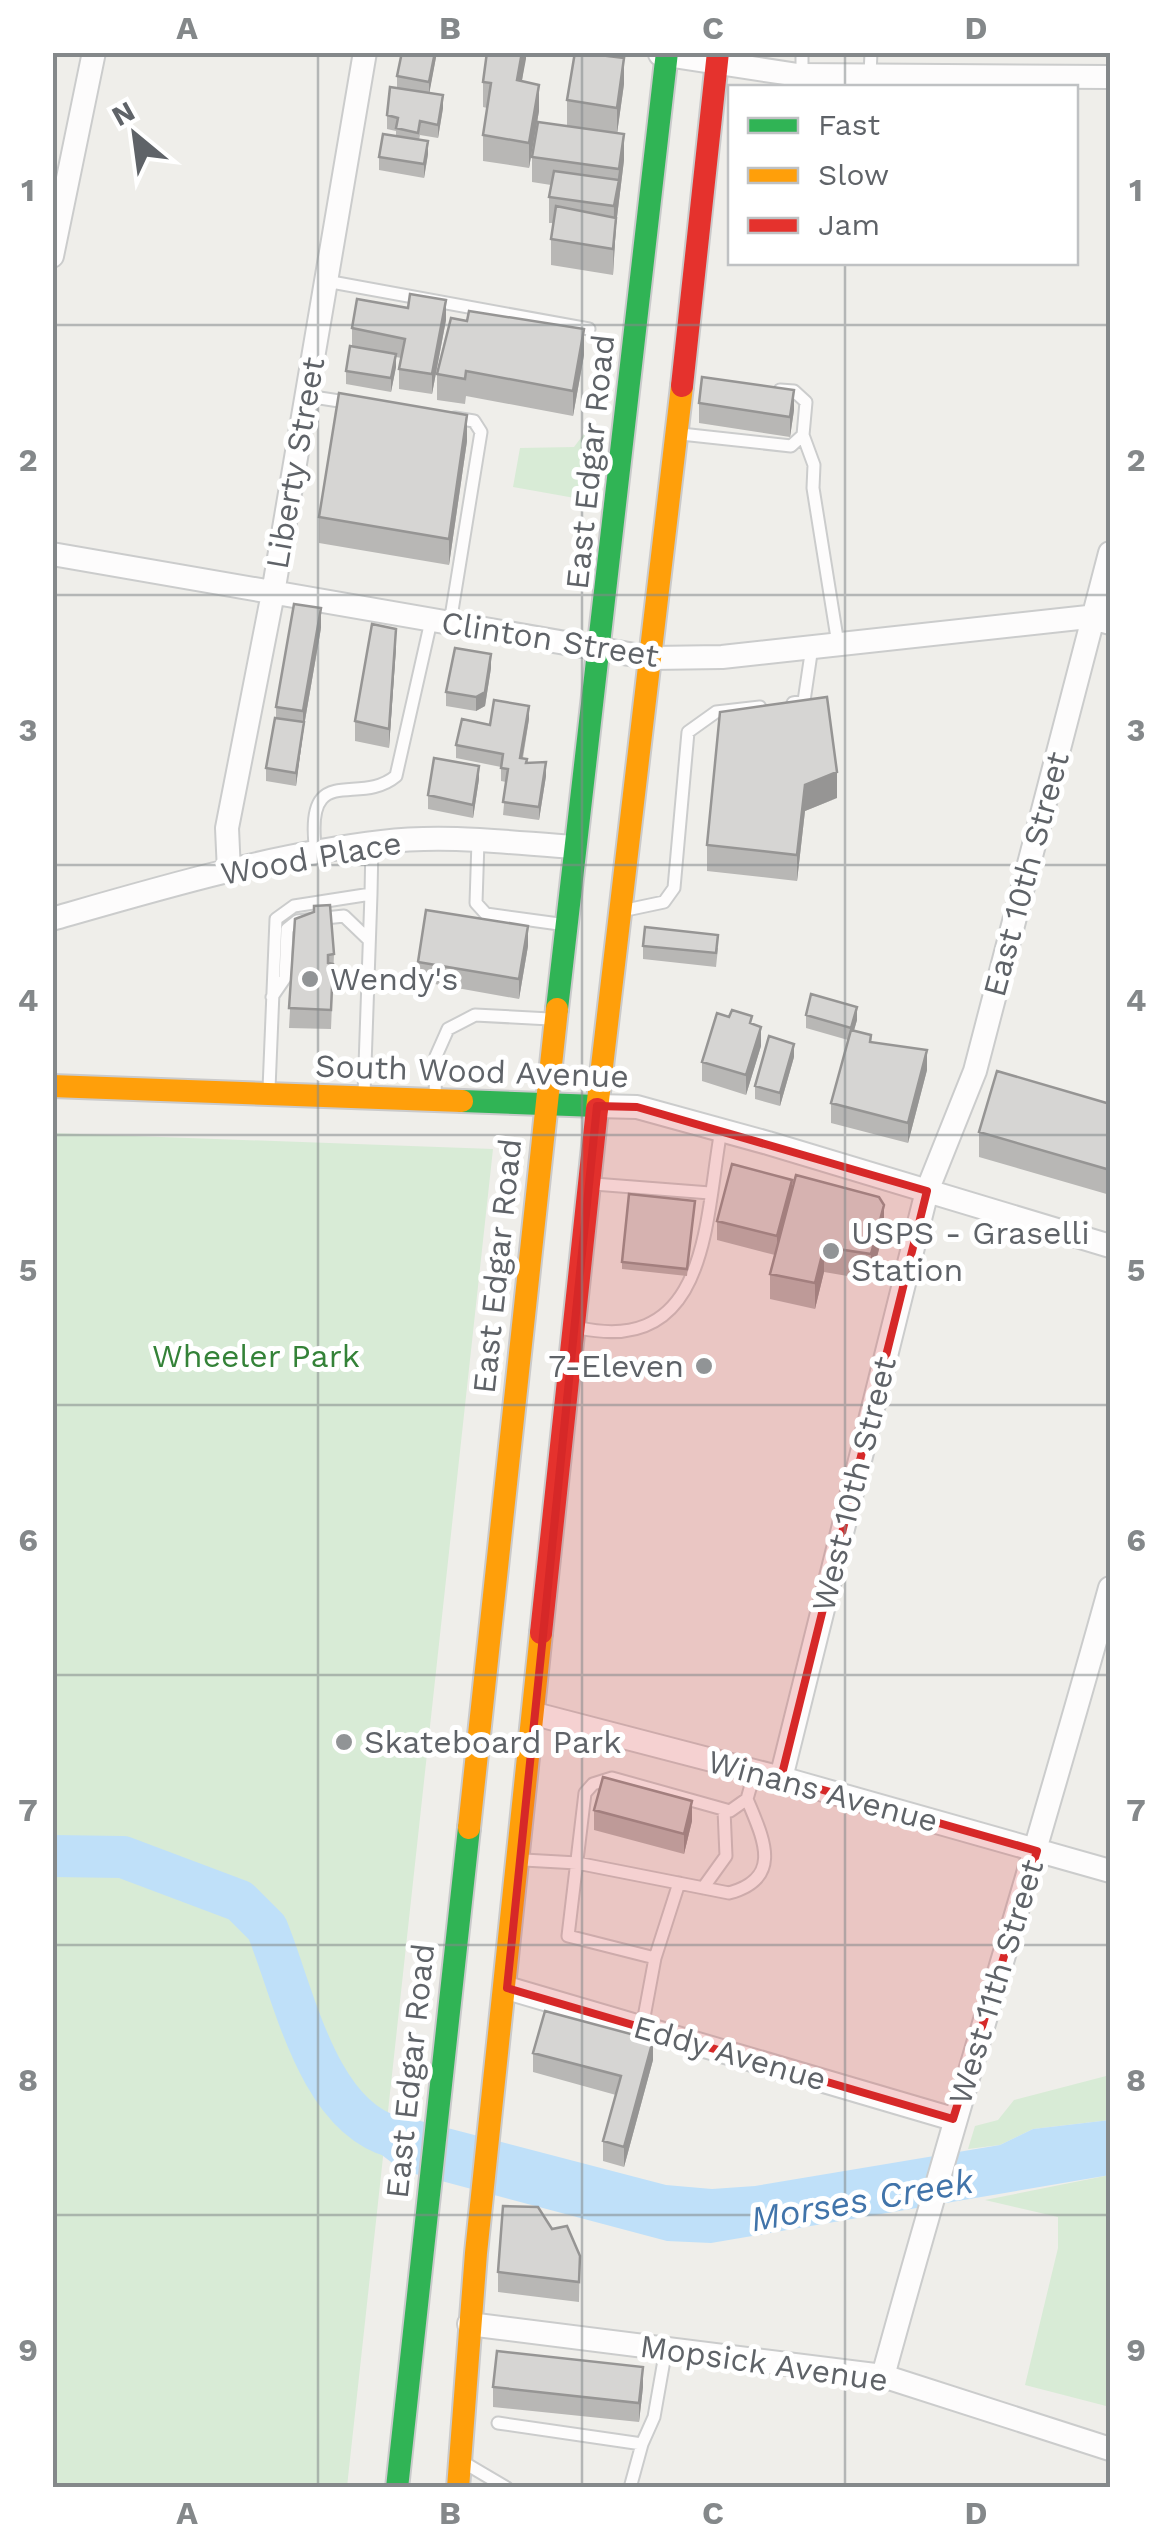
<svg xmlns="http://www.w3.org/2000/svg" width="1163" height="2540" viewBox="0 0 1163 2540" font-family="'Work Sans',sans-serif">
<rect width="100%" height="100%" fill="#efeeea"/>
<path fill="#d8ebd6" d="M583,435H594L586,500L513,487L520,448L574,447Z
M53,1133L493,1149L347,2487L53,2488Z
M1110,2075V2120L1033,2129L1000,2145L968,2149L975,2126L998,2120L1014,2100Z
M1110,2175V2407L1025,2385L1058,2248V2217L985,2200Z"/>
<path fill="#bfe0f9" d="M346,2108L409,2118L666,2185L712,2189L755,2186L1000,2145L1033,2129L1110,2120V2175L711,2243L667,2241L404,2171C377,2153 360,2138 346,2108Z"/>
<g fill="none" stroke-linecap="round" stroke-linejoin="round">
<path stroke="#bfe0f9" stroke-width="42" d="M52,1856L123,1857L240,1901L267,1928C294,1994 317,2116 394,2137"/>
<g stroke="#cbcccc" stroke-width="15">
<path id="lane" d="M802,52V75
M870,75L871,52
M326,281L589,329
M307,396L352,403
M681,434L791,446L803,435L806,402L794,391L780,390
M803,435L814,465L813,488L838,644
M450,623L481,432L474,421L455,418
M793,703L804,701L812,647
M478,841L476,903L486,914L559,924
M316,853C303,758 358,808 396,776L431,621
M371,894L372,843
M631,909L664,902L674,888L688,732L716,712L760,707
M272,997L285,978L287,929L297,921L344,916L368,939
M269,1089L276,919L294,906L371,894L364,1094
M435,1098L436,1056L448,1029L475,1015L550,1019
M594,1184L710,1193
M580,1328C710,1356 705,1217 721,1130
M524,1860L577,1863L729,1893C785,1878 762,1836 747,1799
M703,1888L726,1856L724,1810
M655,1958L568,1936L585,1793L593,1784L612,1778L730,1811L747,1799L755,1771
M642,2028L655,1958L679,1883
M498,2423L642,2444L630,2488
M642,2444L654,2417L666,2349
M468,2465L507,2488"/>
</g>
<g stroke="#cbcccc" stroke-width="26">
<path id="street" d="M660,54L798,75L1110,77
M52,256L94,52
M52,554L652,658L722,657L1088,617L1110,623
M229,872L227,828L273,593L365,52
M52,919C160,888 271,855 382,842C446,834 511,843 575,847
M597,1106L637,1107L768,1143L1110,1246
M535,1714L781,1778L1110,1871
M781,1778L927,1191L975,1071L1110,553
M507,1988L953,2119
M469,2324L883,2376L1110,2449
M883,2376C955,2112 1037,1852 1110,1588"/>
</g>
<g stroke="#cacacb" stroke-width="26">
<path id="fast" d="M557,1009L667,52
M462,1101L597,1106
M397,2488L469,1828"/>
</g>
<g stroke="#cacacb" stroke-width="26">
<path id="slow" d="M52,1086L462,1101
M597,1109L682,386
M469,1828L557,1009
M458,2488L476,2253L541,1633"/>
</g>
<g stroke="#cacacb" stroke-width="26">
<path id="jam" d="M682,386L718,52
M541,1633L597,1109"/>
</g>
<use href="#lane" stroke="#fdfcfc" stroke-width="11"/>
<use href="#street" stroke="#fdfcfc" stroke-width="22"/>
<use href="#fast" stroke="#30b455" stroke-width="22"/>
<use href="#slow" stroke="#ff9f0a" stroke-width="22"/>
<use href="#jam" stroke="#e5322d" stroke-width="22"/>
</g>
<path fill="#b8b7b5" d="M437,52L429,93L443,108L438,138L420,135L419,140L428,154L424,178L379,170V157L396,136V131L387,129V115L397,88V76Z
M526,52L522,81L539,111L529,168L483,161V135L487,108L483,107V82Z
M624,84L617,133L624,160L616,225L613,275L551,265V239L553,223H549V197L551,185L532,182V157L567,126V100Z
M446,320L432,394L399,389V369L401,358L396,357V367L391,392L346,384V371L352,347V328Z
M584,355L573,416L466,396L465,404L437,400V374Z
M699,403L794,410L790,437L699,423Z
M467,441L449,565L319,543V517Z
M321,628L304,726L296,786L266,781V768L276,718V707Z
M396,648L389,748L355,741V721Z
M491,668L485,706L476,711L446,706V692Z
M529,719L523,758L527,763L546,776L539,820L503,815L506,782L501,781V767L456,758V745L490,725Z
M479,779L473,818L428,809V795Z
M837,798L805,811L797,881L707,871V845Z
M295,919L334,954L331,1029L289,1028Z
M528,946L519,999L418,981V962Z
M643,946L718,948L716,967L643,959Z
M806,1015L857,1020L854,1030L871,1042L927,1070L908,1143L831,1123V1103L848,1040L806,1028Z
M729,1017L752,1024L761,1046L746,1095L702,1081V1062Z
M794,1057L780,1106L755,1099V1086Z
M1110,1104V1195L979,1157V1132Z
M792,1189L884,1230L871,1280L824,1272L815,1309L770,1299V1274L775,1255L717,1240V1221Z
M695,1201L687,1276L622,1269V1262Z
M594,1810L692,1821L684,1854L594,1830Z
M533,2053L653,2060L624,2167L603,2161V2141L616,2095L533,2072Z
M552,2229L580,2256L579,2302L498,2292V2272Z
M493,2387H643L639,2422L493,2407Z"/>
<path fill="#969594" d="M435,52H437L429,95V82Z
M522,52H526V59L517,106V80Z
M624,58V84L617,134V108Z
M539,85V111L529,168V143Z
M443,95V108L438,138V125Z
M624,134V160L616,225L613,275L614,206Z
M428,141V154L424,178V164Z
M446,300V320L432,394V374Z
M584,329V355L573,416V391Z
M396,354V367L391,392V378Z
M794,390V410L790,437V417Z
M467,415V441L449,565V539Z
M321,608V628L304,726L296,786V773L303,727V711Z
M396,629V648L389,748V729Z
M491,654V668L485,706L476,711V697Z
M529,706V719L520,771V758Z
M546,762V776L539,820V807Z
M479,766V779L473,818V805Z
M837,772V798L805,811L797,881V855L805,785Z
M528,926V946L519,999V979Z
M857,1007V1020L851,1041V1028Z
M761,1027V1046L746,1095V1075Z
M794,1044V1057L780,1106V1093Z
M927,1050V1070L908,1143V1123Z
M792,1180V1199L777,1256V1236Z
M884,1205V1230L871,1280V1254Z
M824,1247V1272L815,1309V1283Z
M692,1801V1821L684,1854V1834Z
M653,2040V2060L624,2167V2147Z
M643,2367V2387L639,2422V2403Z"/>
<path fill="#d6d5d3" stroke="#969594" stroke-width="2.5" d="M402,52H435L429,82L397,76Z
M487,52H522L517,80L539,85L529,143L483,135L491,83L483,82Z
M575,52L624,58L617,108L567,100Z
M390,87L443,95L438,125L420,121L418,133L396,128L398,118L387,115Z
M538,122L624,134L619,169L532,157Z
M383,134L428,141L424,164L379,157Z
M554,171L619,180L614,206L549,197Z
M556,206L616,218L613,249L551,239Z
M410,294L446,300L432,374L399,369L405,339L352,328L357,299L408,308Z
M469,311L584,329L573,391L466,371L465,379L437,374L451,318L467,321Z
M350,346L396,354L391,378L346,371Z
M702,377L794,390L790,417L699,403Z
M339,393L467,415L449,539L319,517Z
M294,604L321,608L303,711L276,707Z
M372,624L396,629L389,729L355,721Z
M455,648L491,654L485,692L476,697L446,692Z
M827,697L837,772L805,785L797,855L707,845L720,712Z
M494,700L529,706L520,758L527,759L526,763L546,762L539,807L503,802L508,769L501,768L503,754L456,745L462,719L490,725Z
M275,718L304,722L296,773L266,768Z
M434,758L479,766L473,805L428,795Z
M330,905L334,954L328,955V963L333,964L331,1010L289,1008L295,919L314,912V906Z
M426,910L528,926L519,979L418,962Z
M645,927L718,935L716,953L643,946Z
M811,994L857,1007L851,1028L806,1015Z
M732,1010L752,1016L750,1023L761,1027L746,1075L702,1062L717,1013L729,1017Z
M851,1030L871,1035L870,1042L927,1050L908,1123L831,1103Z
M769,1036L794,1044L780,1093L755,1086Z
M997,1071L1110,1104V1170L979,1132Z
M732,1164L792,1180L777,1236L717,1221Z
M796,1175L879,1197L884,1205L871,1254L824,1247L815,1283L770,1274Z
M629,1194L695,1201L687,1269L622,1262Z
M603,1777L692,1801L684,1834L594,1810Z
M545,2011L653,2040L624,2147L603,2141L621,2076L533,2053Z
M503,2206L538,2207L552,2229L567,2226L580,2256L579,2282L498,2272Z
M497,2351L643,2367L639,2403L493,2387Z"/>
<path fill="#d62828" fill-opacity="0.2" stroke="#d62828" stroke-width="8" stroke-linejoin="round" d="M597,1106L637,1107L927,1191L781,1778L1037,1851L953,2119L507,1988Z"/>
<path fill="none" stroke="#84888a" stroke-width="2.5" stroke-opacity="0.55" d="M318,52V2488M582,52V2488M845,52V88M845,262V2488M52,325H1110M52,595H1110M52,865H1110M52,1135H1110M52,1405H1110M52,1675H1110M52,1945H1110M52,2215H1110"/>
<g fill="#919496" stroke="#fff" stroke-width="4">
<circle cx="310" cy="979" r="10"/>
<circle cx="831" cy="1251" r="10"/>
<circle cx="704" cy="1366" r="10"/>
<circle cx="344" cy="1742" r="10"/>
</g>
<g text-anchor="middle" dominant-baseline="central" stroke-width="10" stroke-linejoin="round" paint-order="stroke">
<g font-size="32" fill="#5f6368" stroke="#fff">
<text transform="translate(590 462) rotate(-84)">East Edgar Road</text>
<text transform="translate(295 463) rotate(-80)">Liberty Street</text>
<text transform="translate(550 639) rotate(9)">Clinton Street</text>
<text transform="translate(311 858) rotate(-10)">Wood Place</text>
<text transform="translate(1026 874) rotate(-75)">East 10th Street</text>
<text transform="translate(472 1071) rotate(2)">South Wood Avenue</text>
<text transform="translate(497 1266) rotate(-84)">East Edgar Road</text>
<text transform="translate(854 1484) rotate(-76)">West 10th Street</text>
<text transform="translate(823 1791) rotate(15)">Winans Avenue</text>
<text transform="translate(996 1982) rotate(-73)">West 11th Street</text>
<text transform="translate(730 2053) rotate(16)">Eddy Avenue</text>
<text transform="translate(410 2071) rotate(-84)">East Edgar Road</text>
<text transform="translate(764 2363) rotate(8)">Mopsick Avenue</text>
</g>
<g font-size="32" fill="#5f6368" stroke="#fff" text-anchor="start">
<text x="330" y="979">Wendy's</text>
<text x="851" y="1233">USPS - Graselli<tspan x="851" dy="37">Station</tspan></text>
<text x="684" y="1366" text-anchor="end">7-Eleven</text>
<text x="364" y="1742">Skateboard Park</text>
</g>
<g font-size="32" fill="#348238" stroke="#fff">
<text x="256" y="1356">Wheeler Park</text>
</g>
<g font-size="35" font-style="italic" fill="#4174aa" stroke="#fff">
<text transform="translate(862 2200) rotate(-10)">Morses Creek</text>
</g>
</g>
<rect width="1163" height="2540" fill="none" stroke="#ffffff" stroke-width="110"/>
<rect x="728" y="85" width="350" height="180" fill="#ffffff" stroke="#bfc1c3" stroke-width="2.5"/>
<rect x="748" y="118" width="50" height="15" fill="#30b455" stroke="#bfc1c3" stroke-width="2.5"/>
<text x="818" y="135" font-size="30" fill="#5f6368">Fast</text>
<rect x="748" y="168" width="50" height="15" fill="#ff9f0a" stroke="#bfc1c3" stroke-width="2.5"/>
<text x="818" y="185" font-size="30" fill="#5f6368">Slow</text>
<rect x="748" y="218" width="50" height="15" fill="#e5322d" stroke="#bfc1c3" stroke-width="2.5"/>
<text x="818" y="235" font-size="30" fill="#5f6368">Jam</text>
<g transform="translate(135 135) rotate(331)" stroke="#ffffff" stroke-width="8" paint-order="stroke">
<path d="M0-8L18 38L0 25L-18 38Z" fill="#5f6368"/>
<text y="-15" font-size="28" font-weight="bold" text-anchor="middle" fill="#5f6368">N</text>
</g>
<rect x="55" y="55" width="1053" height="2430" fill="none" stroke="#84888a" stroke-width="4"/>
<g font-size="32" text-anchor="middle" font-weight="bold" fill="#84888a">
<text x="187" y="39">A</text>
<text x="450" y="39">B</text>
<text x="713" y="39">C</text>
<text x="976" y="39">D</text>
<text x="28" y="201">1</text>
<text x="1136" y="201">1</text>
<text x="28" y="471">2</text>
<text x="1136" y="471">2</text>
<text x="28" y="741">3</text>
<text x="1136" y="741">3</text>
<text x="28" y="1011">4</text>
<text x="1136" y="1011">4</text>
<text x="28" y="1281">5</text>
<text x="1136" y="1281">5</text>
<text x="28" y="1551">6</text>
<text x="1136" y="1551">6</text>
<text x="28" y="1821">7</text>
<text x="1136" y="1821">7</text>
<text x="28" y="2091">8</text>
<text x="1136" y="2091">8</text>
<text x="28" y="2361">9</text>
<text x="1136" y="2361">9</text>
<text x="187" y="2524">A</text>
<text x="450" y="2524">B</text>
<text x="713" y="2524">C</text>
<text x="976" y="2524">D</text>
</g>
</svg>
